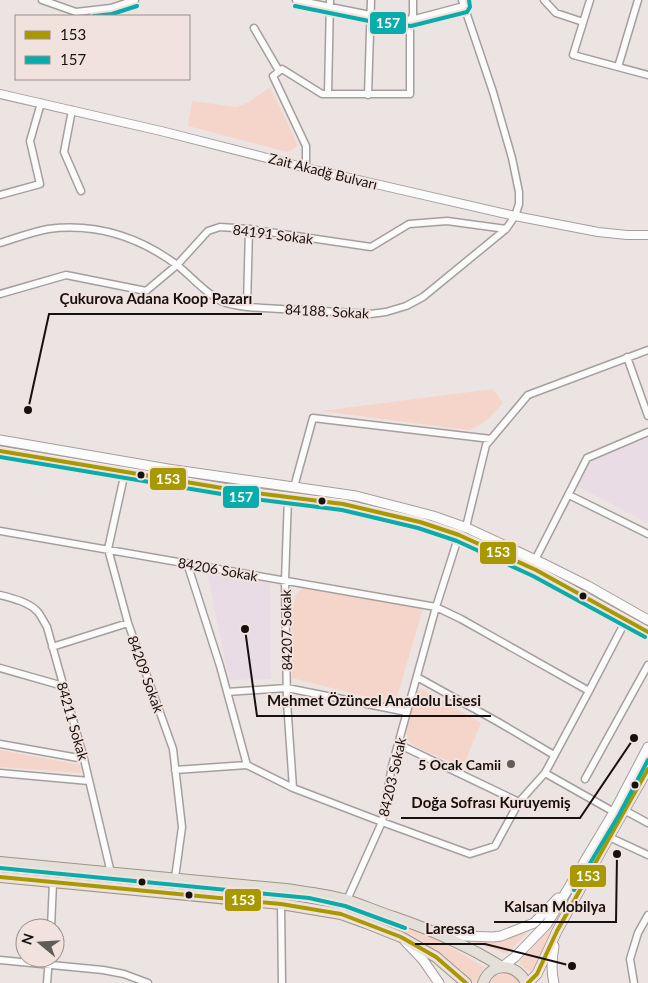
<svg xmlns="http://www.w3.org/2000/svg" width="648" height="983" viewBox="0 0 648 983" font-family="Lato,sans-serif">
<rect width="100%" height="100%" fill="#ece4e2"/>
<path fill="#eadce4" d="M648,438V523L577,486L590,461Z
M207,572L270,580L271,679L229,680Z"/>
<path fill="#f5d5c9" d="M270,87L298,145L294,149L287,152L188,126L192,101L236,107L249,102Z
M493,389L503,403C493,414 483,427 468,430L321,411Z
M0,443L346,499L407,512L462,530L533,562L576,585L648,625V627L574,587L459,531L437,523L407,514L345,501L59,456L0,445Z
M303,588L423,608L395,704L292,678V614L296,594Z
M419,689L424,690L481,723L463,767L418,748L413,745L408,740L405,728L414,694Z
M0,750L80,765L81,773L0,767Z
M648,754V757L604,839L552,928L532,974L519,963L550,927L603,838Z
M0,868L306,896C340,904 374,912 406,925C433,936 459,952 484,967L475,983H474L445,956L414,936L376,920L344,909L305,901L0,871Z
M535,925L507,954L464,939Z
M506,973L516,977L520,983H490L495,976Z"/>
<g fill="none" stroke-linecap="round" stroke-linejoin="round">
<g stroke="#a49f9d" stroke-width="9">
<path id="minor" d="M42,0L76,12L111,8L135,0
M296,0L370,15L411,20L464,6
M544,0L556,13L583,22
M590,0L573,55L648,75
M254,28L279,71
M618,67L638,0
M328,94L330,0
M368,95L371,0
M72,110L64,152L81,191
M306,168V146L273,76L282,69L322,94H410V25L413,14V0
M0,195L40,184L30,141L41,103
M0,243C16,238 32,232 48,229C95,223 139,237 177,265C191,276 205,293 221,301C236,308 265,308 282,309C311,310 340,312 370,314L386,312L406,306L423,297L506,229L515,216L519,204V192L512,158L493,92L462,0
M0,294L66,275L146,291L177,265L208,231L220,227L249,229L371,247L409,224L447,221L506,229
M247,306L249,229
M627,357L648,416
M125,472L108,549L128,623L173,749L182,827L175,878
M294,487L313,418L491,439
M569,495L648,534
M288,497L285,581L287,702L293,788L382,822L470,854L495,846L519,802
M466,527L486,445L528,395L648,350
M0,531L436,607L461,619L589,691
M535,560L587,458L648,432
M187,563L220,666L247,765
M0,595C12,598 29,602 38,612C41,616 44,622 47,627L84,759L111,873
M52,647L128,623
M0,668L63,686
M417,677L498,722L554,755
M227,692L287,688L407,712
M0,744L84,759
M398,744L519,802L545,773
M247,765L293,788
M175,770L247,765
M0,773L89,781
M585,779L648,665
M624,810L648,823
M614,812L545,773L589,691L626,620
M609,837L648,855
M347,900L382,822L392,766L436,607L459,535
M281,904L282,983
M51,928L53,882
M0,960L103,970L124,974L148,983
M47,983L49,958
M634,983L630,959L638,933L648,915"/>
</g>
<g stroke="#a49f9d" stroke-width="10">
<path id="tertiary" d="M0,94L161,131L306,168L515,216L598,232L627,235H648"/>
</g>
<g stroke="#a49f9d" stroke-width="11">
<path id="secondary" d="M0,440L168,469L356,496L433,516L467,528L542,563L588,586L648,620
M0,451L240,491L343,504L420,522L459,535L536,570L648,632
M435,930L465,936L493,937L501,936L534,923L558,898
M405,941L423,960L439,983
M554,946C552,957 551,971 554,983
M502,967L515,957L547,924L614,812L648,747
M528,983L537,974L557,931L609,837L648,769"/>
</g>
<g stroke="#9e9488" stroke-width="12">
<path id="primary" d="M0,862L286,889C306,892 327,894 347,900C363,905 378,912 394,917C432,930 468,946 502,967
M0,877L281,904L341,914L366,923L401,937L436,957L466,983
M483,983C491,961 517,963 526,983"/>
</g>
<use href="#minor" stroke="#fcfbfb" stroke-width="6"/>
<use href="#tertiary" stroke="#fcfbfb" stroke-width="8"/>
<use href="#secondary" stroke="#fcfbfb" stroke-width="9"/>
<use href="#primary" stroke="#e4dfd9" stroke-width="10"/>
<g stroke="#f1e2dd" stroke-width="8">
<path id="bus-1" d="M0,451L240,491L343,504L420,522L459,535L536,570L648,632
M0,877L281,904L341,914L401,937L436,957L466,983
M528,983L537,974L557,931L648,769"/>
</g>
<g stroke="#f1e2dd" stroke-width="8">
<path id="bus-2" d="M295,6L369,21L411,26L467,12L470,7L469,0
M94,16L112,14L137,6
M0,457L239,497L342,510L418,528L457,541L533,576L645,637
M0,868L309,898L345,906L405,928
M574,890L619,815L648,760"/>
</g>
<use href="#bus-1" stroke="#a89903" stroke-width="4"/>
<use href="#bus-2" stroke="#08acab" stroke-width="4"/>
</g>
<g fill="#161110" stroke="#f1e2dd" stroke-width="2">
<circle cx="141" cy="475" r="4.5"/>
<circle cx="322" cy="501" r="4.5"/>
<circle cx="583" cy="596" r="4.5"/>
<circle cx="635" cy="785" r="4.5"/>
<circle cx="142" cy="882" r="4.5"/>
<circle cx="189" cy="895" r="4.5"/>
</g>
<circle fill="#615b5a" stroke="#f1e2dd" stroke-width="2" cx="511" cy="764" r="5"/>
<g text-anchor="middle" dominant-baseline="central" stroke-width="4" stroke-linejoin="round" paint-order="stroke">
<g font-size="14" fill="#161110" stroke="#f1e2dd">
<text transform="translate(323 171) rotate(14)">Zait Akadğ Bulvarı</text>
<text transform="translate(273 234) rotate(7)">84191 Sokak</text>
<text transform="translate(327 311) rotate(3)">84188. Sokak</text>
<text transform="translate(218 569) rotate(10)">84206 Sokak</text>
<text transform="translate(286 630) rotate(-91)">84207 Sokak</text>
<text transform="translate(146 674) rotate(70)">84209 Sokak</text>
<text transform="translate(73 721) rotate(74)">84211 Sokak</text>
<text transform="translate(392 777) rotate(-77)">84203 Sokak</text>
</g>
<g font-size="14" font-weight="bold" fill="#161110" stroke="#f1e2dd" text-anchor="end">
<text x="501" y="764">5 Ocak Camii</text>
</g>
</g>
<path fill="none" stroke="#161110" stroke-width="2" d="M28 410L49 314H262M245 629L257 716H491M634 738L580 818H401M617 854L616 922H494M572 966L485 944H415"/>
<g fill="#161110" stroke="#f1e2dd" stroke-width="2">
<circle cx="28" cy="410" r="5"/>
<circle cx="245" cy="629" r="5"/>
<circle cx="634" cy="738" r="5"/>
<circle cx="617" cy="854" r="5"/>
<circle cx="572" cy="966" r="5"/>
</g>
<g font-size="15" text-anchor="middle" font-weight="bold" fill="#161110" stroke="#f1e2dd" stroke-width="4" stroke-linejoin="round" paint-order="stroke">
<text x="156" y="304">Çukurova Adana Koop Pazarı</text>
<text x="374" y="706">Mehmet Özüncel Anadolu Lisesi</text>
<text x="491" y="808">Doğa Sofrası Kuruyemiş</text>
<text x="555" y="912">Kalsan Mobilya</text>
<text x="450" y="934">Laressa</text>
</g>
<g stroke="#f1e2dd" stroke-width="2">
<rect x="369" y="11" width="38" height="24" rx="5" fill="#08acab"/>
<rect x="149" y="467" width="38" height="24" rx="5" fill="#a89903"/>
<rect x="222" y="485" width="38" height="24" rx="5" fill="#08acab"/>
<rect x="479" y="541" width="38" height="24" rx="5" fill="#a89903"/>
<rect x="569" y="864" width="38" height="24" rx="5" fill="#a89903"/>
<rect x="224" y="888" width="38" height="24" rx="5" fill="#a89903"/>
</g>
<g font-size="14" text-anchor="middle" font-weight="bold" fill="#fff">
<text x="388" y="28">157</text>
<text x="168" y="484">153</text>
<text x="241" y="502">157</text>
<text x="498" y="557">153</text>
<text x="588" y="881">153</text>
<text x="243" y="905">153</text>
</g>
<rect x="15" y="15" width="175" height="65" fill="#f1e2dd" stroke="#998e8b"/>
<rect x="25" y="31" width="25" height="8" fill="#a89903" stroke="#998e8b"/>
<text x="60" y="40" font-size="15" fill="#161110">153</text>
<rect x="25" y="56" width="25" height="8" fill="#08acab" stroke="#998e8b"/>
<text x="60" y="65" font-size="15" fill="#161110">157</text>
<g transform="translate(40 943) rotate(288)"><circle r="24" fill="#f1e2dd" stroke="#998e8b"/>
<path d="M0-4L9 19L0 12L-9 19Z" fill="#615b5a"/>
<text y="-8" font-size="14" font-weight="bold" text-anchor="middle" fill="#161110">N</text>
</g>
</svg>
